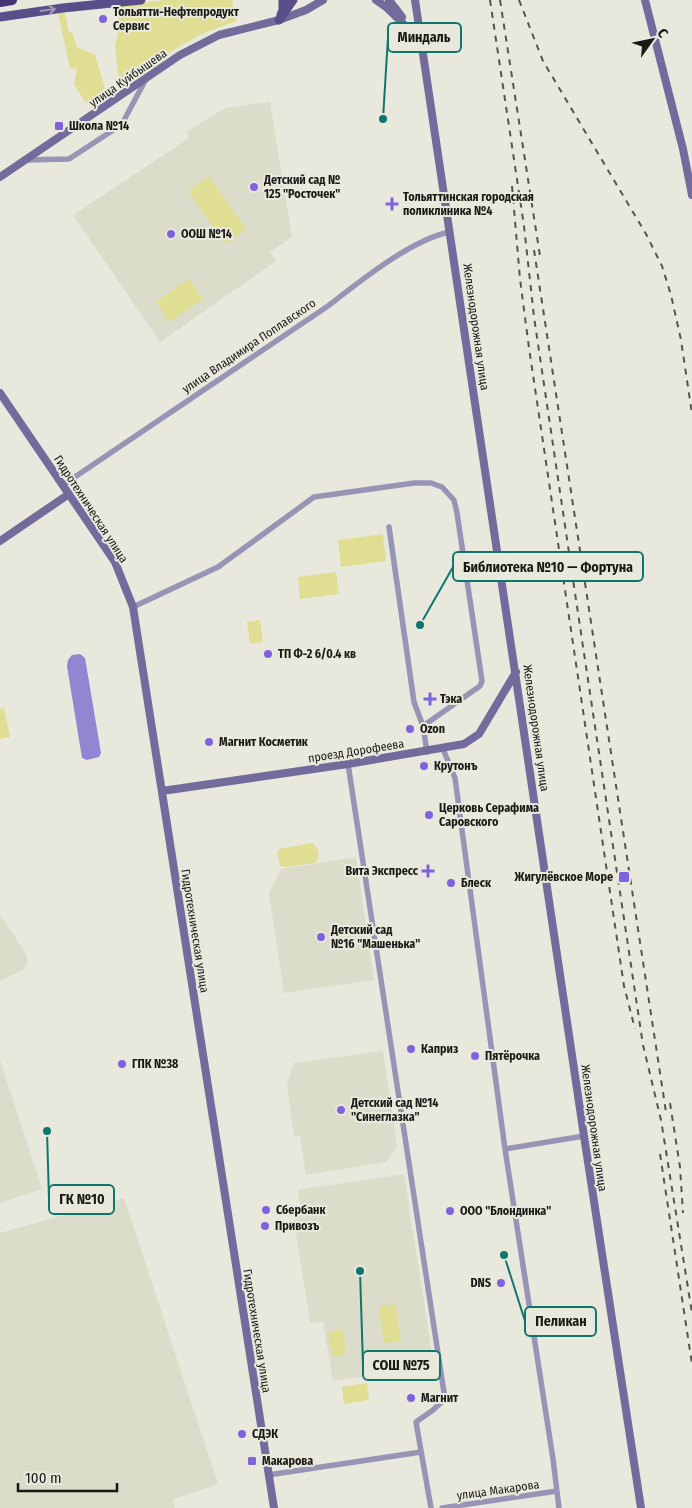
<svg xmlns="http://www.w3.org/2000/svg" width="692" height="1508" viewBox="0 0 692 1508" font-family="'Fira Sans Condensed',sans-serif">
<rect width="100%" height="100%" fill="#e8e8dd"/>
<path fill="#dcdcca" d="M270,102L292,237L270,252L276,261L160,342L73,215L189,138L186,132L225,108Z
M356,857L374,980L284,993L269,893L281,869Z
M0,915L25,952L28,962L24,969L0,981Z
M383,1051L397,1146L386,1162L306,1175L300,1136H294L287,1085L294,1063Z
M0,1060L42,1189L0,1203Z
M404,1174L434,1367L333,1381L323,1322L310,1323L294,1220L301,1211L298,1190Z
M124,1198L218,1484L173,1499L175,1508H0V1233Z"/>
<path fill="#e0de93" d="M164,0H232L236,22C195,32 162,58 127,82L121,81L118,72L115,46L119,28L118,6Z
M64,10L69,32H72L77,47L95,55L105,88L103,94L90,105L85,102L74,84L77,69L70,68L58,14V12Z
M209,176L246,229L225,244L188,191Z
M189,279L203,299L169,322L156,302Z
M383,534L386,561L341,567L338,540Z
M336,572L339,594L300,599L298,577Z
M260,620L263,642L250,644L247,622Z
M4,708L10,737L0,739V709Z
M312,843C319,847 321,857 315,863L285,867L280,866L277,853L279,849Z
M395,1304L401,1341L384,1343L379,1307Z
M343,1329L346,1354L332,1356L328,1332Z
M367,1383L369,1400L344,1404L342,1387Z"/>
<path fill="#9285d1" d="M80,654L85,658L101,753L99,757L87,760L82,758L67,666L68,660L72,655Z"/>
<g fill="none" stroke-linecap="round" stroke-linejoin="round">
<path stroke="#9894b6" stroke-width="5.5" d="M25,160L69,159L118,127L122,124L146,79
M63,485L328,306C359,282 412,239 450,232
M389,527L414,702L423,726L427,752
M133,607L218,567L314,497L414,483H431L442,487L454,500L457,513L482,681L480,686L423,726
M443,749L455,778L505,1149L553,1459L559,1508
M348,764L445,1399L433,1410L416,1422L431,1508
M505,1149L584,1136
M268,1475L421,1452
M442,1508L557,1491"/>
<path stroke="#736b9c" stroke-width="8" d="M376,0L386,7L420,40
M389,0L402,17
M415,0L584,1136L641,1508
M645,0L683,149L692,195
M0,177L180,55L219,35L279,20L306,10L323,0
M0,393L115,562L133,607L274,1508
M0,541L69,494
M162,791L348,764L464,744L479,734L516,672"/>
<path stroke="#594e89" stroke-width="9" d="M281,15L283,10V0
M0,17L63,8L141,0
M279,20L293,0"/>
<path stroke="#443478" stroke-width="10" d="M0,2L12,0"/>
<path stroke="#55554f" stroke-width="2" stroke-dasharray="6 6" stroke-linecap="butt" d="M490,0L524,226L534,317L582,640L643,1045L661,1120L692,1313
M500,0L540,256
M519,0L543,61L646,234L662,266L671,295L681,340L692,414
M512,186L520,279L529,348L624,986L635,1029
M534,250L666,1112
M670,1103L680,1167L683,1213
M660,1154L692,1364"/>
</g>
<defs><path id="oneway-shaft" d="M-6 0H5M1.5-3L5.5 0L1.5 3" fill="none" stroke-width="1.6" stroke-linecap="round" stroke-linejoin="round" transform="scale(1.25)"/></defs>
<use stroke="#a09bb3" href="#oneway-shaft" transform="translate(48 10) rotate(-8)"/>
<g fill="#7f62dd" stroke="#e8e8dd" stroke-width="2">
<circle cx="103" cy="19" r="5"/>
<rect x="54" y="121" width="10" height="10" rx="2.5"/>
<circle cx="254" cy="187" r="5"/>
<path d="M389.5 196.5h5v5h5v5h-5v5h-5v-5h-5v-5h5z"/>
<circle cx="171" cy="234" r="5"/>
<circle cx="268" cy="654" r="5"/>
<path d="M427.5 691.5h5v5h5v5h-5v5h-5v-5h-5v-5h5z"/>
<circle cx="410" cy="729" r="5"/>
<circle cx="209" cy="742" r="5"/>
<circle cx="424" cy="766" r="5"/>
<circle cx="429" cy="815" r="5"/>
<path d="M425.5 863.5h5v5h5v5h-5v5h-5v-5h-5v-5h5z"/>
<rect x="618" y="871" width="12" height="12" rx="2.5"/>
<circle cx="451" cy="883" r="5"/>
<circle cx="321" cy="937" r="5"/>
<circle cx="411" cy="1049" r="5"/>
<circle cx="475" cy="1056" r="5"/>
<circle cx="122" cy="1064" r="5"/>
<circle cx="341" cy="1110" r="5"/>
<circle cx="266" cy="1210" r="5"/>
<circle cx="450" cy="1211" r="5"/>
<circle cx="265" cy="1226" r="5"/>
<circle cx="501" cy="1283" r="5"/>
<circle cx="411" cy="1398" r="5"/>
<circle cx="242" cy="1434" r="5"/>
<rect x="247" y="1456" width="10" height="10" rx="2.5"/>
</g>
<g text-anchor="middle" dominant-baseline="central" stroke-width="4" stroke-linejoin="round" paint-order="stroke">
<g font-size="12" font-weight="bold" fill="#191915" stroke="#e8e8dd" text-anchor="start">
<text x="113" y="12">Тольятти-Нефтепродукт<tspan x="113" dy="14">Сервис</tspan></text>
<text x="69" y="126">Школа №14</text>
<text x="264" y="180">Детский сад №<tspan x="264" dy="14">125 "Росточек"</tspan></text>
<text x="403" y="197">Тольяттинская городская<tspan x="403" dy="14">поликлиника №4</tspan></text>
<text x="181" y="234">ООШ №14</text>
<text x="278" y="654">ТП Ф-2 6/0.4 кв</text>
<text x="440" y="699">Тэка</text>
<text x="420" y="729">Ozon</text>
<text x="219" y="742">Магнит Косметик</text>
<text x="434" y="766">Крутонъ</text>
<text x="439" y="808">Церковь Серафима<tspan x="439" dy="14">Саровского</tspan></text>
<text x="418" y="871" text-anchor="end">Вита Экспресс</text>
<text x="613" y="877" text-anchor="end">Жигулёвское Море</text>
<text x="461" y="883">Блеск</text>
<text x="331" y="930">Детский сад<tspan x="331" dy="14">№16 "Машенька"</tspan></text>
<text x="421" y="1049">Каприз</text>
<text x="485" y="1056">Пятёрочка</text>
<text x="132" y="1064">ГПК №38</text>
<text x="351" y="1103">Детский сад №14<tspan x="351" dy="14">"Синеглазка"</tspan></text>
<text x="276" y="1210">Сбербанк</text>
<text x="460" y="1211">ООО "Блондинка"</text>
<text x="275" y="1226">Привозъ</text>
<text x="491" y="1283" text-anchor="end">DNS</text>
<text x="421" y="1398">Магнит</text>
<text x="252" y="1434">СДЭК</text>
<text x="262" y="1461">Макарова</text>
</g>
<g font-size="12" fill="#191915" stroke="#e8e8dd">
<text transform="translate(128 78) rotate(-35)">улица Куйбышева</text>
<text transform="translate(476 327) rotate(82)">Железнодорожная улица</text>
<text transform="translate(249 346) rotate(-34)">улица Владимира Поплавского</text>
<text transform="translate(91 509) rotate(57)">Гидротехническая улица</text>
<text transform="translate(536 728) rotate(82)">Железнодорожная улица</text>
<text transform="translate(356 751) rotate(-9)">проезд Дорофеева</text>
<text transform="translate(195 931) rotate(81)">Гидротехническая улица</text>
<text transform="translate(594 1128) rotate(82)">Железнодорожная улица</text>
<text transform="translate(257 1331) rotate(81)">Гидротехническая улица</text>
<text transform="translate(498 1490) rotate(-8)">улица Макарова</text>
</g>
</g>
<path fill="none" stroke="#0f766e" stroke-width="2" d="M383 119L388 37M420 625L453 567M47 1131L49 1199M504 1255L525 1321M360 1271L363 1365"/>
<g fill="#0f766e" stroke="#e8e8dd" stroke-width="2">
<circle cx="383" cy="119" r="5"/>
<circle cx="420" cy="625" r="5"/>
<circle cx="47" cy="1131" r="5"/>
<circle cx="504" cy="1255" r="5"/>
<circle cx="360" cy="1271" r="5"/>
</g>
<g fill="#e8e8dd" stroke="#0f766e" stroke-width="2">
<rect x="388" y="23" width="73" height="29" rx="5"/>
<rect x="453" y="552" width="190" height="29" rx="5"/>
<rect x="49" y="1185" width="65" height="29" rx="5"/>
<rect x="525" y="1307" width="71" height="29" rx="5"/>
<rect x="363" y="1351" width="77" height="29" rx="5"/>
</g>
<g font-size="14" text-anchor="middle" font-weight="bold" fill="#191915">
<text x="424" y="42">Миндаль</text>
<text x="548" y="572">Библиотека №10 — Фортуна</text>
<text x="82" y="1204">ГК №10</text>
<text x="561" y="1326">Пеликан</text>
<text x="401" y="1370">СОШ №75</text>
</g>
<g transform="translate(652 40) rotate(57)" stroke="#e8e8dd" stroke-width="4" paint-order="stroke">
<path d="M0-4L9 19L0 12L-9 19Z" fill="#191915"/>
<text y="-8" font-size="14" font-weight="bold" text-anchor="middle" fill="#191915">С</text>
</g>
<path d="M18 1483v8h99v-8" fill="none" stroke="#191915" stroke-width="2.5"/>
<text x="25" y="1483" font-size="15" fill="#191915" stroke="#e8e8dd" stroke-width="4" paint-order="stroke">100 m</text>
</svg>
